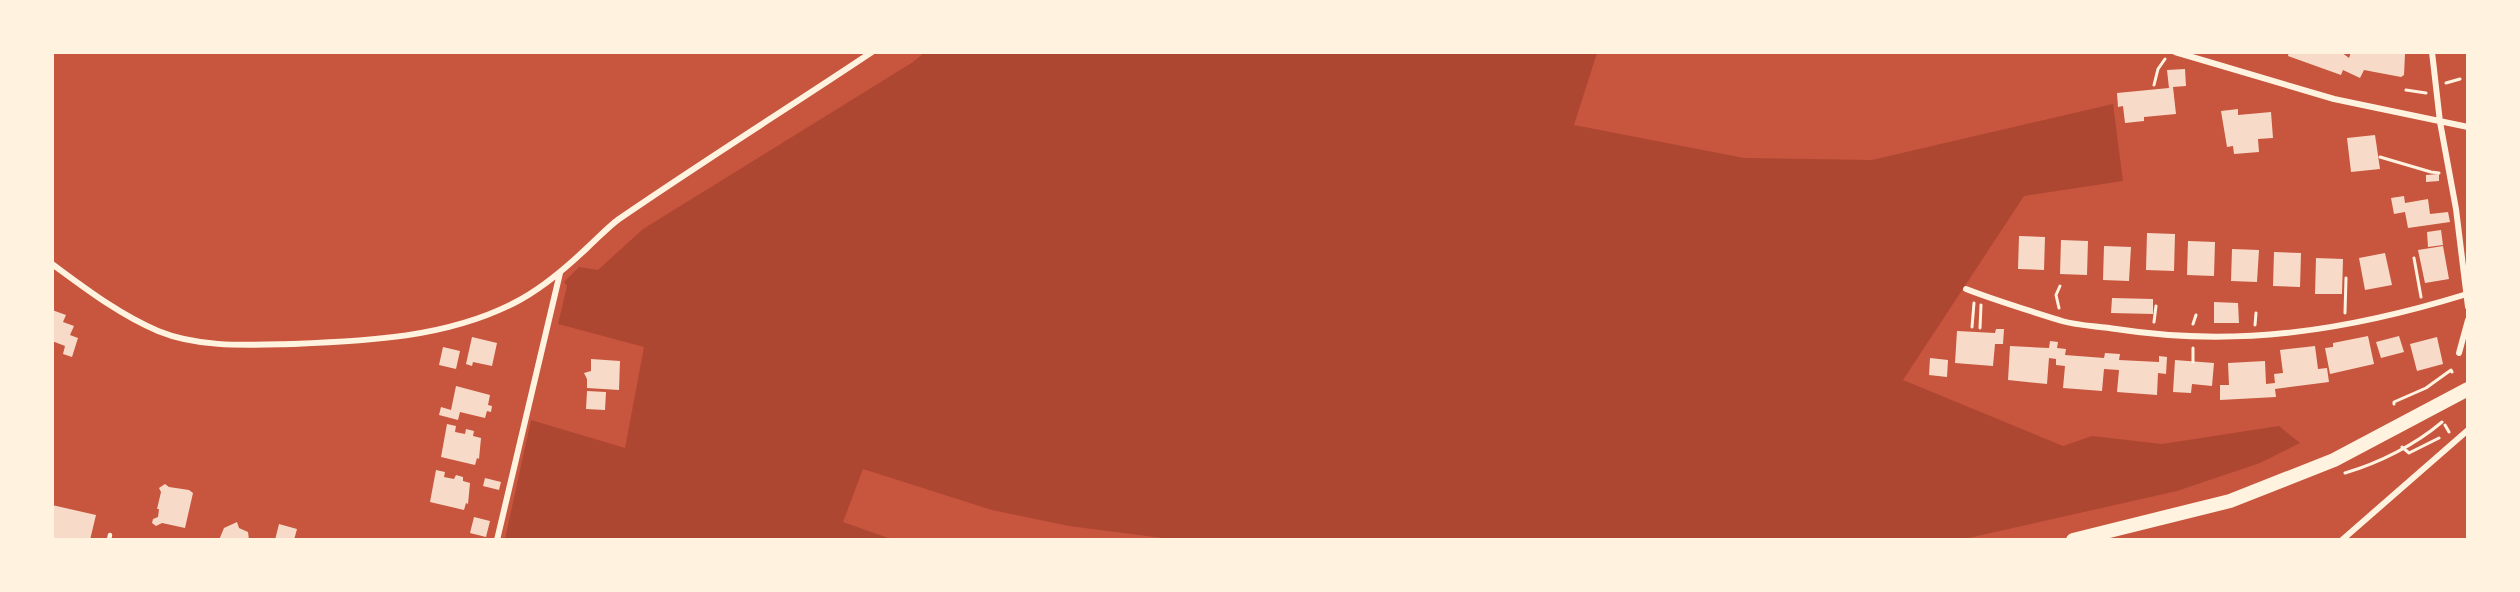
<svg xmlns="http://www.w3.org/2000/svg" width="2520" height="592" viewBox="0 0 2520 592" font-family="Bitter,serif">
<rect width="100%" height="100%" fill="#c8553d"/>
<path fill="#ae4732" d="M924,53H1597L1574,125L1744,158L1872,160L2113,104L2123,181L2024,196L1903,380L2063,446L2092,436L2162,444L2279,426L2300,443L2260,463L2177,491L1964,539L1162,538L1069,526L992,510L863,469L843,522L891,539H505L531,420L625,448L644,347L558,324L567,286L564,282L579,267L598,270L643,229L913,62Z"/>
<path fill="#f7dbc8" d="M2289,52H2341L2349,58L2351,52L2405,54L2404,75L2401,77L2364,70L2360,78L2343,70L2341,75L2288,56Z
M2185,69L2186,86L2173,87L2176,114L2144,117V121L2125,123L2123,106L2118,107L2117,93L2169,88L2167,70Z
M2238,109V115L2271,112L2273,138L2258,139L2259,152L2234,154L2233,146L2227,147L2221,111Z
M2375,135L2380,169L2351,172L2347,138Z
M2439,174V181L2426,182V175Z
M2404,196L2405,203L2428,199L2430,214L2448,212L2450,222L2408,228L2405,212L2394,214L2391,198Z
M2441,230L2443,245L2428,247L2427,232Z
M2147,233L2175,234L2174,271L2146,270Z
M2019,236L2045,237L2044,270L2018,269Z
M2061,240L2088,241L2087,275L2060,274Z
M2188,241L2215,242L2214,276L2187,275Z
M2104,246L2131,247L2129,281L2103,280Z
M2443,246L2449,279L2425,283L2418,250Z
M2232,249L2259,250L2257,282L2231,281Z
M2274,252L2301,253L2300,287L2273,286Z
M2385,253L2392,285L2365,290L2359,258Z
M2316,258L2343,259L2342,294H2315Z
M2112,298L2153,299V314L2111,313Z
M2214,302L2238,303L2239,323H2214Z
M52,310L66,315L63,322L74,326L70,335L78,338L72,357L63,354L65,346L52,341Z
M1996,329H2004L2003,344H1995L1993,366L1955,363L1957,331L1995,333Z
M2368,336L2374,364L2330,374L2325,348L2333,347V343Z
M2399,336L2404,352L2381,358L2376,342Z
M472,337L497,343L492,366L473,362L472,366L466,364Z
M2437,337L2443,364L2417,371L2410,344Z
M2050,341L2058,342L2057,348L2066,349L2065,355L2104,358L2105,353L2120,354L2119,360L2159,362V356L2167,357L2166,374L2158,373L2157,395L2117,392L2119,370L2104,369L2102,391L2063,388L2065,366L2056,365V359L2049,358L2047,384L2008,380L2010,346L2049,348Z
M2315,346L2318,369L2327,368L2329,382L2275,389L2276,397L2220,400V385H2229L2228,363L2265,361L2266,384L2275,383L2274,374L2283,373L2280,350Z
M443,347L460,351L456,369L439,365Z
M1930,358L1948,360L1947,377L1929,375Z
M591,359L620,361L619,390L587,388V379L584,373L591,371Z
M2175,360L2214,363L2212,386L2192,384L2191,393L2173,392Z
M456,386L490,395L488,405L492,406L491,412L487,411L485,418L460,412L458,420L439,415L441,407L451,410Z
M587,391L606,392L605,410L586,409Z
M447,424L456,426L455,432L465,434L466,429L474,431L473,436L481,438L479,459L477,458L475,465L441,457Z
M436,470L445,472L444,477L454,479L456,475L463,477V481L470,483L468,504L466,503L464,510L430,502Z
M485,478L501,482L499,490L483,486Z
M165,484L169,487L189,490L193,493L185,528L162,523L156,526L152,523L153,519L158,517L159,509H157L161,492L159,488Z
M52,505L96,515L90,540H52Z
M474,517L490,521L486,537L470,533Z
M237,522L239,528L248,532L249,540H219L224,528Z
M279,524L297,529L294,540H275Z"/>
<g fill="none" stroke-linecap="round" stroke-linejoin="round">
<path stroke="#fff3e0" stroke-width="3" d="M2446,83L2460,79
M2154,85L2158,69L2165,59
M2406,90L2426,93
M2380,157L2431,172L2439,173
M2414,258L2421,297
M2059,308L2056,295L2060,286
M2345,313L2346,278
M2154,322L2156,306
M2193,324L2196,315
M2255,325L2256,313
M1972,327L1974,303
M1980,328L1981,305
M2193,362V348
M2394,404V402L2426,388L2451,370L2452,372
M2445,425L2449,432
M2402,447L2409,453L2439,438
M2345,473C2379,463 2415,445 2442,422"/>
<path stroke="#fff3e0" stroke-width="4.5" d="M109,540L110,535"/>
<path stroke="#fff3e0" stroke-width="6" d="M2175,52L2334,99L2468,127
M2432,52L2440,122L2456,209L2468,307
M52,264C86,289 120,315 158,331C199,348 248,345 292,344C366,341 446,338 514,303C542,289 566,268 588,247C598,238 608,227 619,219C702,162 788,108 872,52
M1966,289C1997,301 2030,311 2062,321C2079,326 2098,326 2116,329C2239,348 2350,330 2467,294
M2459,353L2468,320
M497,540L560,273
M2342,540L2468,430"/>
<path stroke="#fff3e0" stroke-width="14" d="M2073,540L2230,501L2334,460L2468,389"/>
</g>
<rect width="2520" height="592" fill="none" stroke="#fff3e0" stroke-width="108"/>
</svg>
